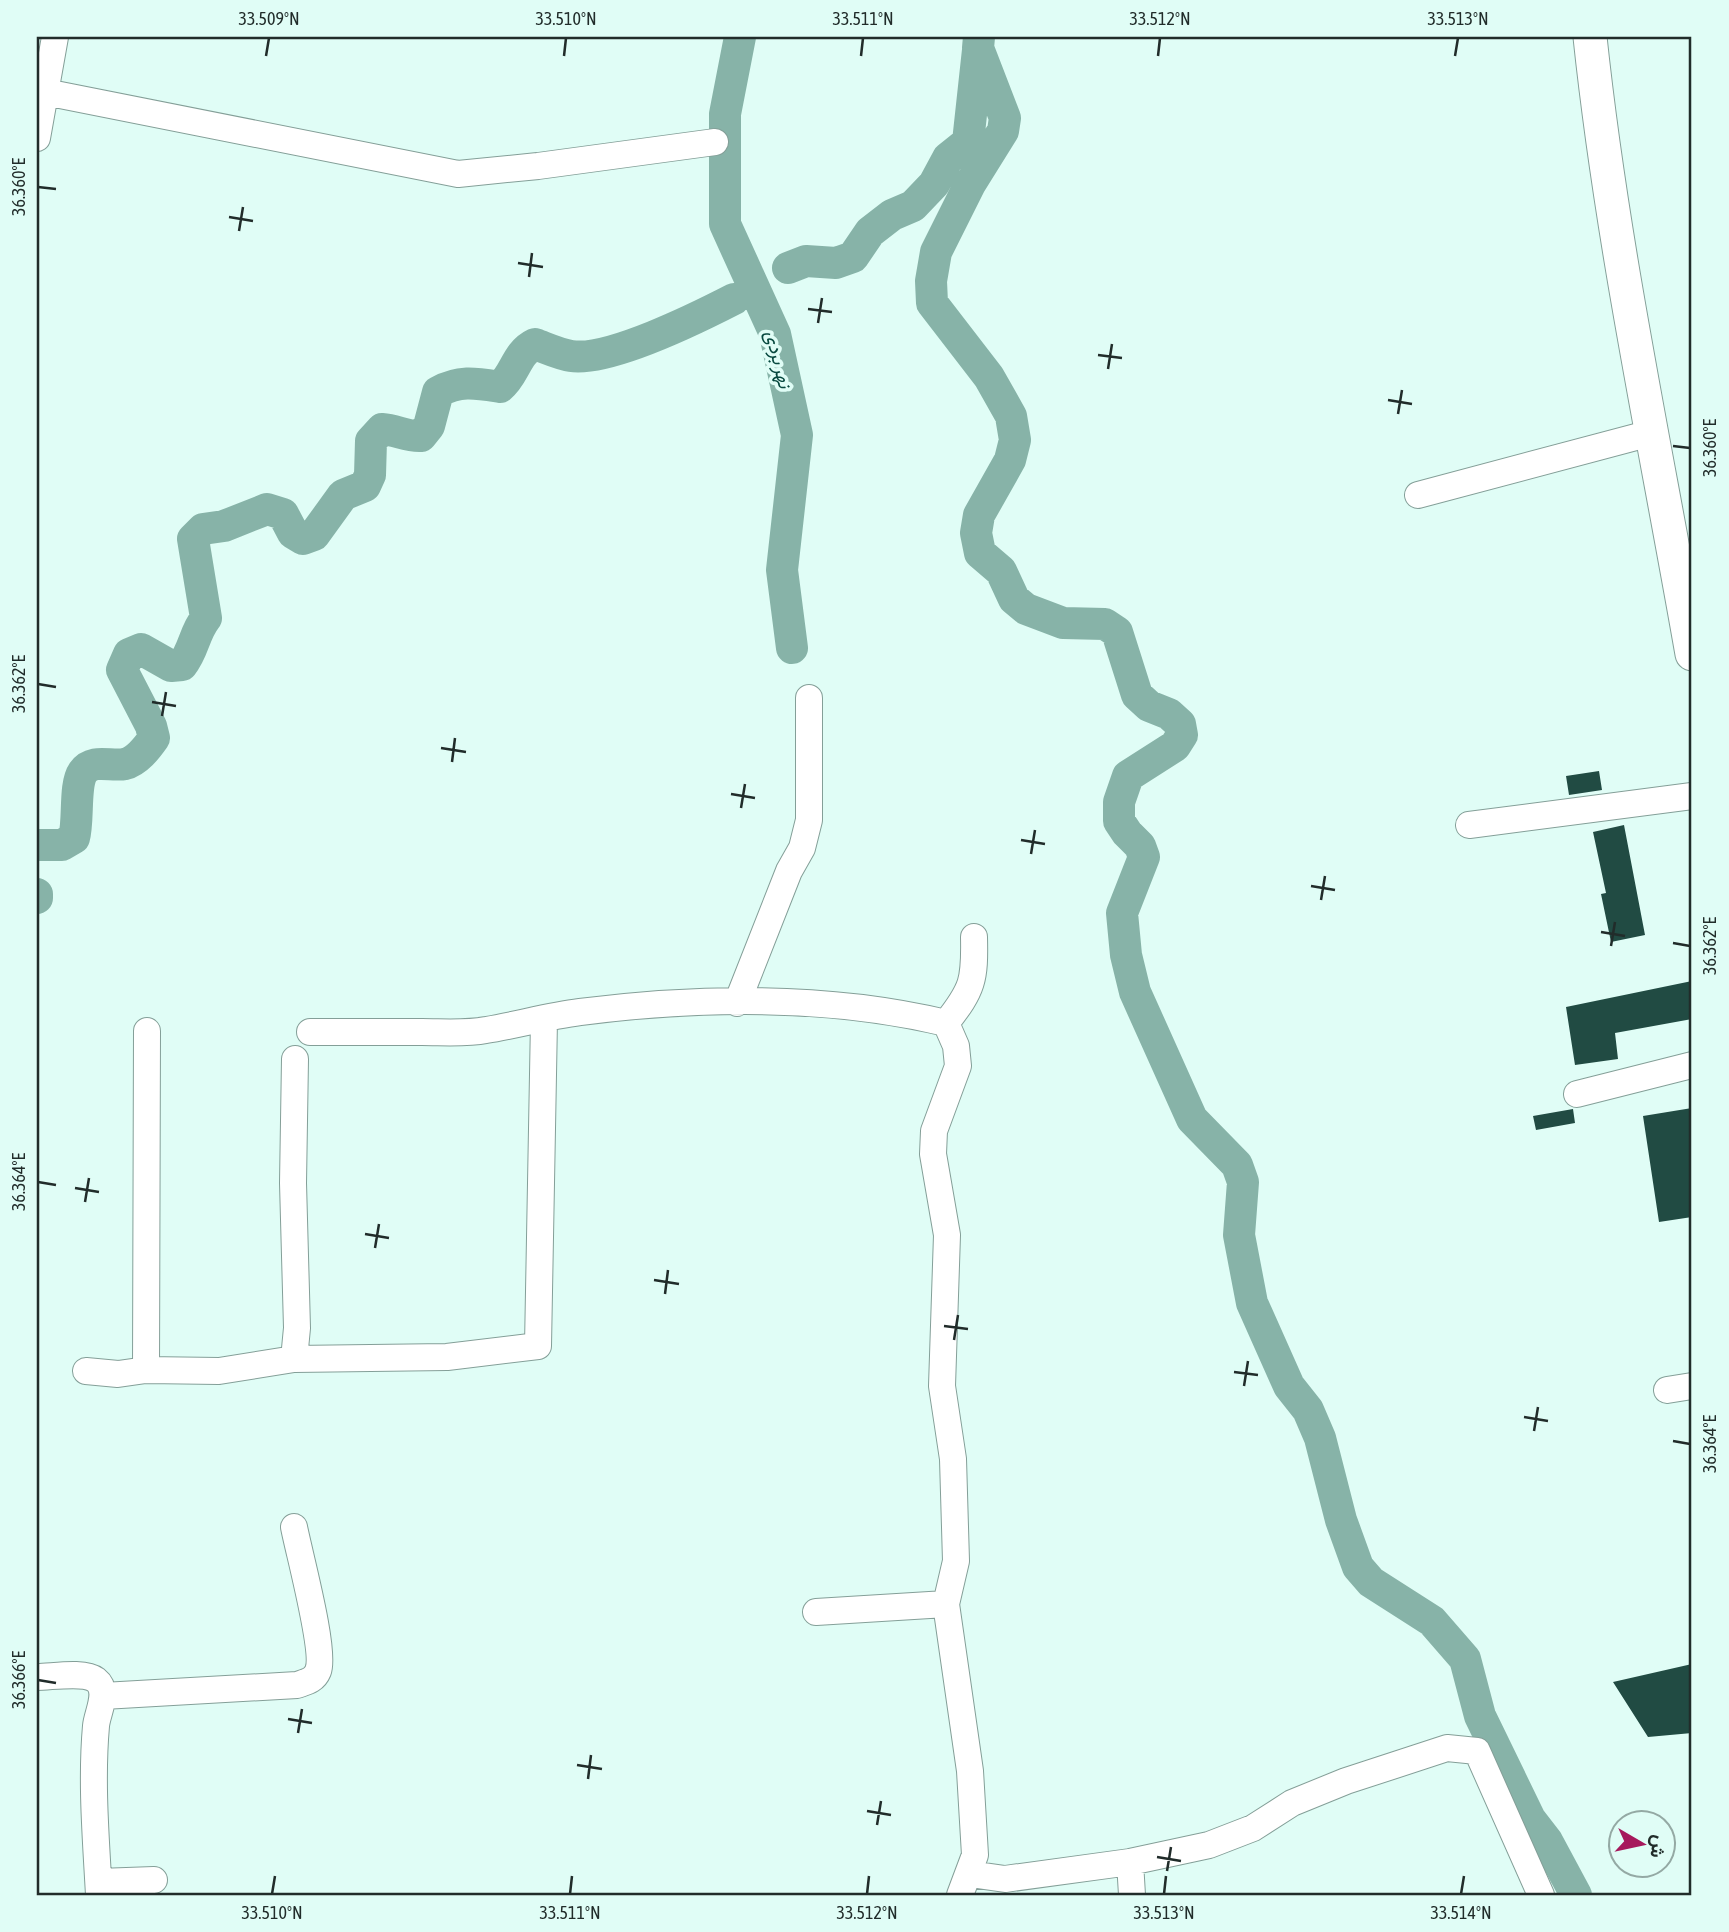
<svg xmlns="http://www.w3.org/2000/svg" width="1729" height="1932" viewBox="0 0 1729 1932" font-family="'Asap Condensed',Vazirmatn,sans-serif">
<rect width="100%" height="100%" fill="#e0fdf6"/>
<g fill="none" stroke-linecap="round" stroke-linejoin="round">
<path stroke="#87b3a8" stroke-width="32" d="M740,37L725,114V224L775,334L797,435L782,570L792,648
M979,37L978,48L1005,118L1003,131L970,184L936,252L931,281L932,303L989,377L1011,416L1015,440L1010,460L979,515L976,533L980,553L1001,571L1014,599L1026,609L1063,623L1105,624L1117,632L1137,695L1149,706L1169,714L1180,724L1182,735L1175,746L1128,776L1119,802V821L1127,833L1140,846L1144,857L1122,913L1126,955L1135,992L1192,1119L1237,1165L1243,1182L1239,1235L1252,1303L1289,1386L1308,1410L1320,1438L1341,1520L1358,1567L1371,1582L1432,1621L1465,1659L1480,1716L1530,1819L1547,1841L1576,1895
M788,268L806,261L836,263L853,257L870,232L892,215L913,206L934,184L948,158L968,142L978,50
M37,845H62L74,838C79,820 74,785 83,772C93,758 111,767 125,764C137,761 147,748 154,738L151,726L122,670L129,654L141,649L171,666L182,665C194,650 194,633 206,618L193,539L203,529L224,526L267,509L283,514L293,533L303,539L314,535L343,495L365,486L370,475L371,441L382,429C396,430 408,437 421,436L429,426L438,392C460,380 475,383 500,387C515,375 516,353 535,344C546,348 559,354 571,356C609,362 699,317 734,299
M37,894V898"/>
</g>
<path fill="#214b43" d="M1599,771L1602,790L1569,795L1566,776Z
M1624,825L1645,935L1611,942L1601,894L1606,893L1593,832Z
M1692,981V1019L1615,1033L1618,1059L1575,1065L1566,1007Z
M1692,1108V1217L1659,1222L1643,1116Z
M1573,1109L1575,1123L1536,1130L1533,1116Z
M1692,1664V1733L1648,1737L1613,1682Z"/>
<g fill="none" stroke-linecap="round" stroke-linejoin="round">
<g stroke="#849f98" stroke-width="28">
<path id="minor" d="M45,92L458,174L538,166L715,142
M37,138L55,37
M1418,495L1651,433
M1469,825L1692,796
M737,1003L789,871L802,848L809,820V698
M946,1023L956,1046L958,1066L934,1131L933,1154L947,1235L942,1386L953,1459L956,1561L946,1604L970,1771L975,1855L960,1895
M946,1023C973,989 975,980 974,937
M310,1032C348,1032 385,1032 422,1032C443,1032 465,1034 486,1030C517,1025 548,1016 580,1012C699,997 829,995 946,1023
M1577,1094L1692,1065
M294,1359L297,1328L293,1183L295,1059
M146,1370L147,1031
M86,1371L118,1374L146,1370L219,1371L294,1359L447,1357L538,1346L544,1020
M1667,1390L1692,1386
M816,1612L946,1604
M37,1677C52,1677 84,1671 96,1680C110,1691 97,1713 96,1726C91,1782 96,1840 99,1895
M103,1696L297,1685C305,1682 314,1681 318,1671C326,1652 299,1553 294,1527
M1130,1862L1132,1895
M970,1874L1005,1879L1130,1862L1209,1845L1253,1828L1292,1803L1346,1781L1447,1748L1477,1751L1541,1895
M99,1882L154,1880"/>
</g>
<g stroke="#849f98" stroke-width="35">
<path id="major" d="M1590,37C1612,244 1656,448 1692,654"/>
</g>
<use href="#minor" stroke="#fff" stroke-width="26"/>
<use href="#major" stroke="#fff" stroke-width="33"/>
</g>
<path fill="none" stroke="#212c2a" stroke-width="2.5" d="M266,56L269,38M564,56L566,38M861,56L863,38M1158,56L1160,38M1455,56L1458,38M38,187L56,189M229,217L253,221M239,231L243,207M518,263L543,267M529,277L532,253M808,309L832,312M818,323L822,298M1098,355L1122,358M1108,369L1112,344M1388,400L1412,404M1398,414L1402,390M1673,446L1690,448M38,684L56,687M152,702L176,706M162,716L166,692M441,748L466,752M452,762L455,738M731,794L755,798M741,808L745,784M1021,840L1045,844M1031,854L1035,830M1311,886L1335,890M1321,900L1325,876M1601,932L1625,936M1673,943L1690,946M1611,946L1615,922M38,1182L56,1185M75,1188L99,1192M85,1202L89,1178M365,1234L389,1238M375,1248L379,1224M654,1280L679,1284M665,1294L668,1270M944,1326L968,1329M954,1340L958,1315M1234,1372L1258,1375M1244,1386L1248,1361M1524,1417L1548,1421M1534,1431L1538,1407M1673,1441L1690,1444M38,1680L56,1683M288,1719L312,1723M298,1733L302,1709M577,1765L602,1769M588,1779L591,1755M867,1811L891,1815M877,1825L881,1801M1157,1857L1181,1861M1167,1871L1171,1847M272,1894L275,1876M570,1894L572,1876M867,1894L869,1876M1164,1894L1166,1876M1461,1894L1464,1876"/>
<g text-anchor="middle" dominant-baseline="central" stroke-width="7" stroke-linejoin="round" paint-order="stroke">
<g font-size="19" font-style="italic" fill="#06483e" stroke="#e0fdf6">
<text transform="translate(779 359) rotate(76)">نهر بردى</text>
</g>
</g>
<rect width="1729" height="1932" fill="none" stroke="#e0fdf6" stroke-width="77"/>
<g transform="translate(1642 1844) rotate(99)"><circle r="33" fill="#e0fdf6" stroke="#94a9a4" stroke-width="2"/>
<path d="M0-5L12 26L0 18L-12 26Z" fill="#a6195c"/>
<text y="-10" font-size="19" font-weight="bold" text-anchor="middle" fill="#212c2a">ش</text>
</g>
<rect x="38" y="38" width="1652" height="1856" fill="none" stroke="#212c2a" stroke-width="2.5"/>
<g font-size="18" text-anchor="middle" fill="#212c2a">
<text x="269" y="25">33.509°N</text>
<text x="566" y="25">33.510°N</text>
<text x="863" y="25">33.511°N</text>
<text x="1160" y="25">33.512°N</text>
<text x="1458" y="25">33.513°N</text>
<text transform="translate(19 187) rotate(-90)" y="6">36.360°E</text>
<text transform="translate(1710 448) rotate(-90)" y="6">36.360°E</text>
<text transform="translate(19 684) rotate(-90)" y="6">36.362°E</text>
<text transform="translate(1710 946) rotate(-90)" y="6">36.362°E</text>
<text transform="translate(19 1182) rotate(-90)" y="6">36.364°E</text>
<text transform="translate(1710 1444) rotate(-90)" y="6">36.364°E</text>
<text transform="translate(19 1680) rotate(-90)" y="6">36.366°E</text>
<text x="272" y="1919">33.510°N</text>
<text x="570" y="1919">33.511°N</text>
<text x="867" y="1919">33.512°N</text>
<text x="1164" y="1919">33.513°N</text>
<text x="1461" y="1919">33.514°N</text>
</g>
</svg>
